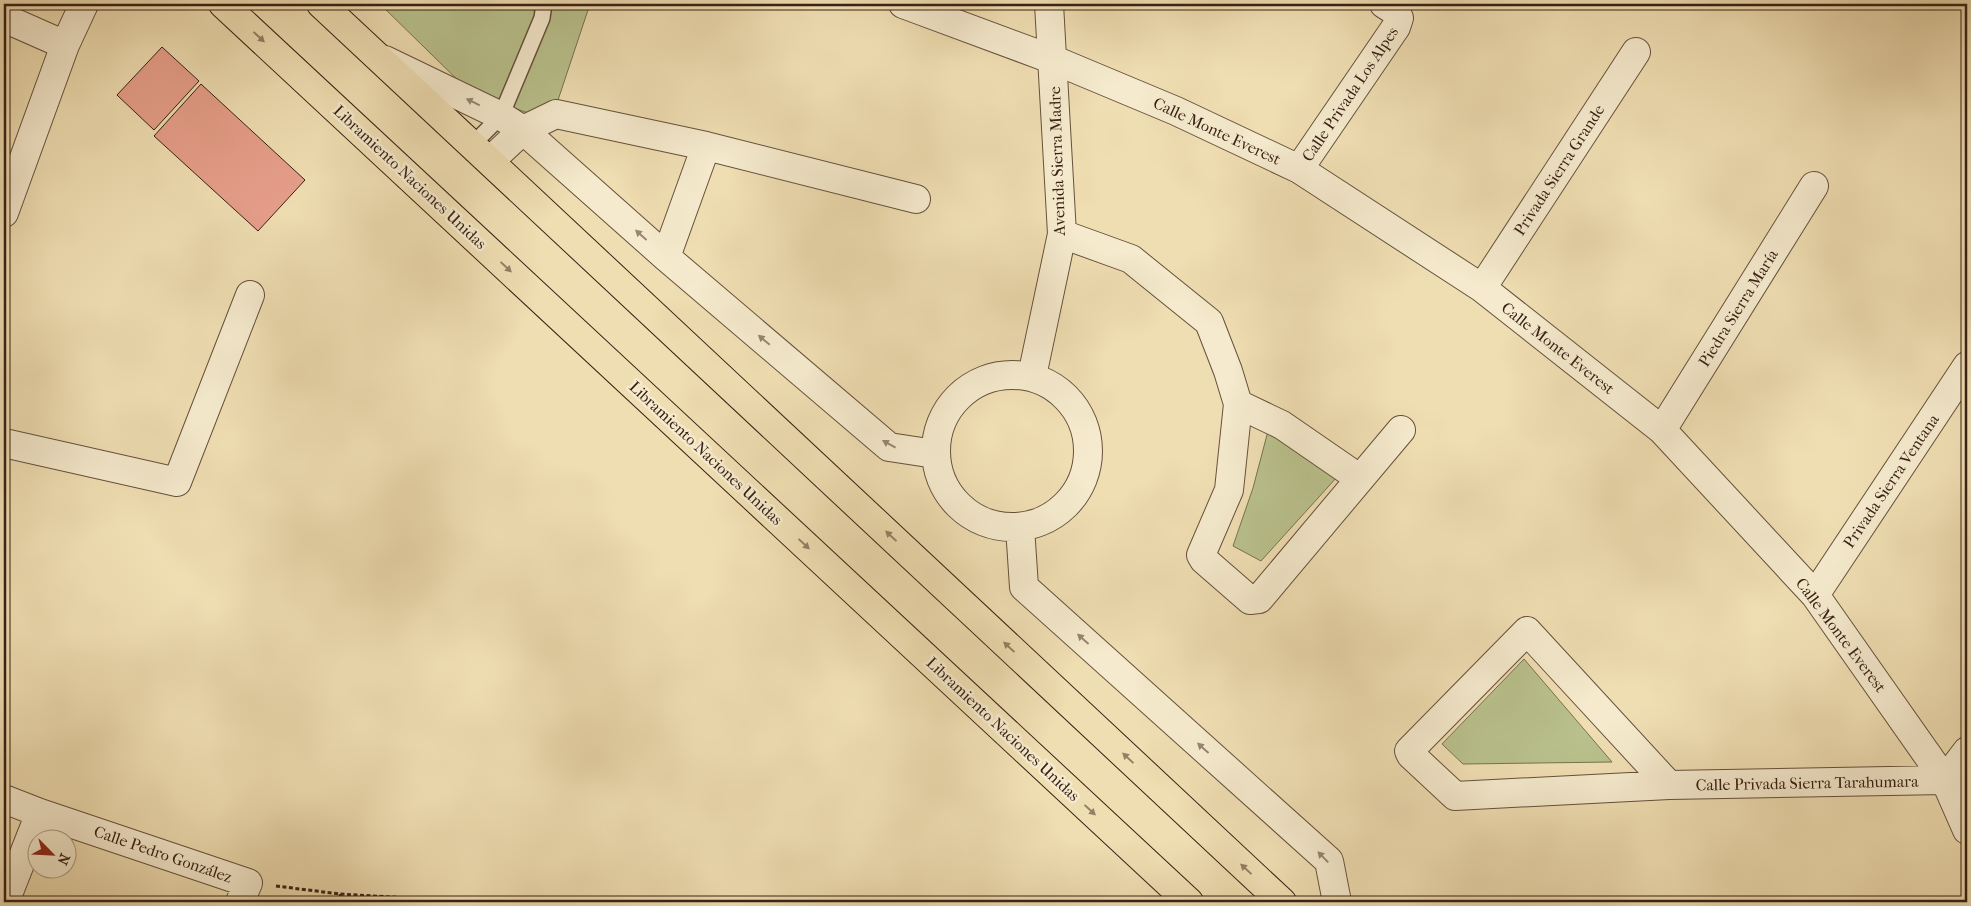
<svg xmlns="http://www.w3.org/2000/svg" width="1971" height="906" viewBox="0 0 1971 906" font-family="'IM FELL French Canon',serif">
<rect width="100%" height="100%" fill="#efdeb2"/>
<filter id="stains"><feTurbulence type="fractalNoise" baseFrequency=".004" numOctaves="4"/><feColorMatrix values="0 0 0 0 .2 0 0 0 0 .09 0 0 0 0 .02 0 0 0 .5 -.17"/></filter>
<radialGradient id="worn" r=".72"><stop offset=".6" stop-color="#630" stop-opacity="0"/><stop offset="1" stop-color="#630" stop-opacity=".3"/></radialGradient>
<path fill="#b9c18c" stroke="#787150" d="M380,4H590L551,121L471,93Z
M1268,431L1337,477L1261,561L1233,546L1253,488Z
M1524,659L1612,762L1463,764L1442,744Z"/>
<path fill="#e79f8b" stroke="#382115" d="M162,47L199,81L154,130L117,95Z
M201,84L305,180L258,231L154,136Z"/>
<g fill="none" stroke-linecap="round" stroke-linejoin="round">
<g stroke="#66503c" stroke-width="18">
<path id="lane" d="M473,144L501,116L542,18L544,4"/>
</g>
<g stroke="#66503c" stroke-width="30">
<path id="street" d="M903,4L1054,60L1176,111L1299,169L1482,288L1662,430L1815,595L1945,780L1967,830
M4,18L65,45
M385,60L501,116L523,130L666,257L889,447L935,454
M490,161L523,130L556,114L706,146L916,199
M1299,169L1396,27L1399,18L1395,11L1384,4
M4,213L65,45L84,4
M1062,234L1131,259L1209,322L1228,371L1238,404L1229,490L1201,555L1204,560L1250,600L1259,599L1401,430
M666,257L706,146
M1482,288L1636,52
M936 451a76 76 0 1 1 152 0a76 76 0 1 1-152 0Z
M1032,376L1062,234L1049,4
M1238,404L1282,425L1356,476L1358,480
M1662,430L1814,186
M4,443L177,482L250,295
M1020,527L1024,587L1329,861L1337,902
M1815,595L1967,366
M1945,780L1967,751
M1669,785L1527,631L1409,751L1411,755L1455,796L1669,785L1945,780
M4,799L40,813L248,883L240,902
M5,902L40,813"/>
</g>
<g stroke="#382115" stroke-width="30">
<path id="highway" d="M223,4L1189,902
M321,4L1282,902"/>
</g>
<path stroke="#382115" stroke-width="3" stroke-dasharray="4 2.5" stroke-linecap="butt" d="M276,886L340,894L477,902
M340,894L341,902"/>
<use href="#lane" stroke="#f5eacd" stroke-width="15"/>
<use href="#street" stroke="#f5eacd" stroke-width="28"/>
<use href="#highway" stroke="#efdeb2" stroke-width="28"/>
</g>
<defs><path id="oneway-solid" d="M-6-.8H1V-3.2L6.5 0L1 3.2V.8H-6Z" transform="scale(1.25)"/></defs>
<g fill="#948064">
<use href="#oneway-solid" transform="translate(259 37) rotate(43)"/>
<use href="#oneway-solid" transform="translate(506 267) rotate(43)"/>
<use href="#oneway-solid" transform="translate(891 536) rotate(-137)"/>
<use href="#oneway-solid" transform="translate(804 544) rotate(43)"/>
<use href="#oneway-solid" transform="translate(1009 647) rotate(-137)"/>
<use href="#oneway-solid" transform="translate(1128 758) rotate(-137)"/>
<use href="#oneway-solid" transform="translate(1090 810) rotate(43)"/>
<use href="#oneway-solid" transform="translate(1246 869) rotate(-137)"/>
</g>
<g fill="#968671">
<use href="#oneway-solid" transform="translate(473 102) rotate(-154)"/>
<use href="#oneway-solid" transform="translate(641 235) rotate(-138)"/>
<use href="#oneway-solid" transform="translate(764 340) rotate(-140)"/>
<use href="#oneway-solid" transform="translate(889 444) rotate(-151)"/>
<use href="#oneway-solid" transform="translate(1083 639) rotate(-138)"/>
<use href="#oneway-solid" transform="translate(1203 748) rotate(-138)"/>
<use href="#oneway-solid" transform="translate(1323 857) rotate(-134)"/>
</g>
<g text-anchor="middle" dominant-baseline="central" stroke-width="5" stroke-linejoin="round" paint-order="stroke">
<g font-size="16" fill="#382115" stroke="#f5eacd">
<text transform="translate(1350 94) rotate(-56)">Calle Privada Los Alpes</text>
<text transform="translate(1217 131) rotate(25)">Calle Monte Everest</text>
<text transform="translate(1057 161) rotate(-92)">Avenida Sierra Madre</text>
<text transform="translate(1559 170) rotate(-57)">Privada Sierra Grande</text>
<text transform="translate(410 177) rotate(43)">Libramiento Naciones Unidas</text>
<text transform="translate(1738 308) rotate(-58)">Piedra Sierra María</text>
<text transform="translate(1558 348) rotate(38)">Calle Monte Everest</text>
<text transform="translate(706 453) rotate(43)">Libramiento Naciones Unidas</text>
<text transform="translate(1891 481) rotate(-56)">Privada Sierra Ventana</text>
<text transform="translate(1841 635) rotate(53)">Calle Monte Everest</text>
<text transform="translate(1003 729) rotate(43)">Libramiento Naciones Unidas</text>
<text transform="translate(1807 783) rotate(-1)">Calle Privada Sierra Tarahumara</text>
<text transform="translate(163 854) rotate(19)">Calle Pedro González</text>
</g>
</g>
<rect width="1971" height="906" fill="none" stroke="#efdeb2" stroke-width="20"/>
<rect x="5" y="5" width="1961" height="896" fill="none" stroke="#382115" stroke-width="2.5"/>
<rect x="10" y="10" width="1951" height="886" fill="none" stroke="#382115"/>
<g transform="translate(52 854) rotate(114)"><circle r="24" fill="#f5eacd" stroke="#a99a83"/>
<path d="M0-4L9 19L0 12L-9 19Z" fill="#8f2418"/>
<text y="-8" font-size="14" font-weight="bold" text-anchor="middle" fill="#382115">N</text>
</g>
<rect width="100%" height="100%" filter="url(#stains)"/>
<rect width="100%" height="100%" fill="url(#worn)"/>
</svg>
